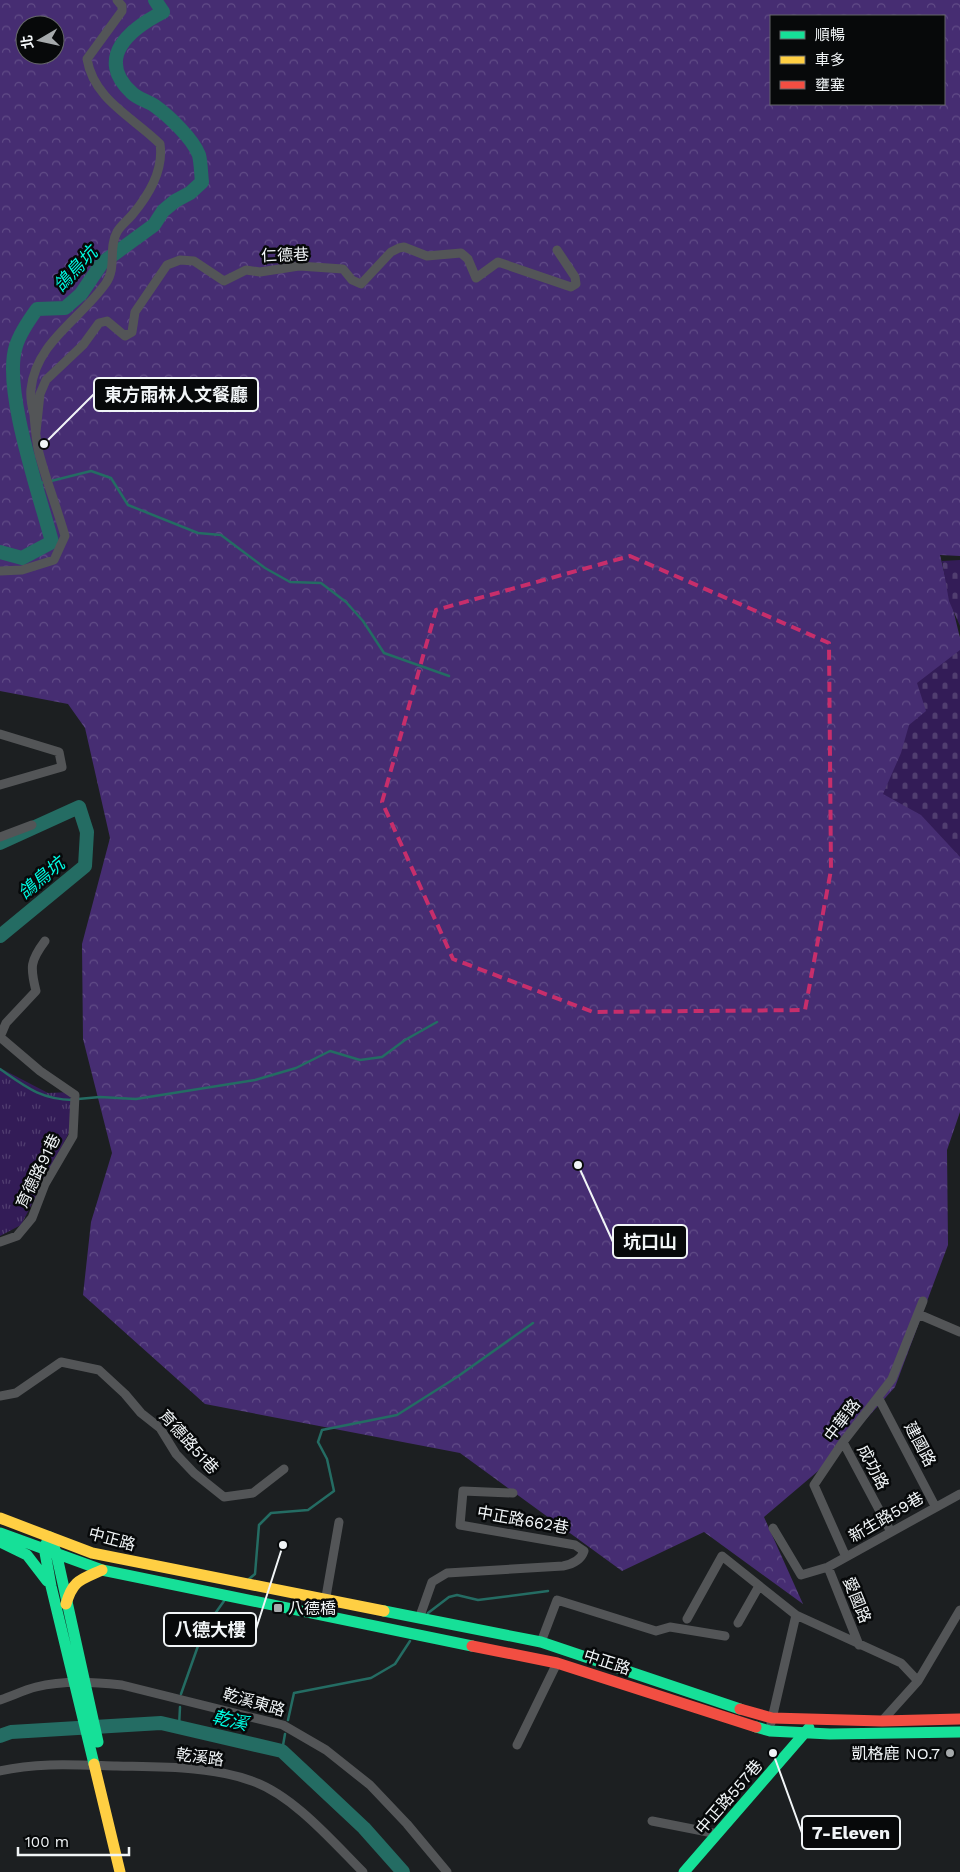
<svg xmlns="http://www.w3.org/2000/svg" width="960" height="1872" viewBox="0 0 960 1872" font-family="'Work Sans','Noto Sans TC',sans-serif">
<defs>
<pattern id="grass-tufts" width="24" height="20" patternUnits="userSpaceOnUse" patternTransform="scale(1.25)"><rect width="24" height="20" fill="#331c57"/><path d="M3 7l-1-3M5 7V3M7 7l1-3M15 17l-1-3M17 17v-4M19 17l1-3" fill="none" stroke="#513e70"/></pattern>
<pattern id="forest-crowns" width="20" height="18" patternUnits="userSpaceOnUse" patternTransform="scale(1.25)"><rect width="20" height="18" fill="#462d72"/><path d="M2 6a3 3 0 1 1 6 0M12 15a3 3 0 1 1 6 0" fill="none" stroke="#614c87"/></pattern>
<pattern id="cemetery-stones" width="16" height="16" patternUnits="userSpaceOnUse" patternTransform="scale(1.25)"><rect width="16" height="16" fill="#331c57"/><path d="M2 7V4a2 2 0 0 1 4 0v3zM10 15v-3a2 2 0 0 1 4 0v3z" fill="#513e70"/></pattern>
</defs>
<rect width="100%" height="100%" fill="#1c1f21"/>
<path fill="url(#grass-tufts)" d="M0,1068L48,1093L71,1092L70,1131L21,1225L0,1236Z"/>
<path fill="url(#forest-crowns)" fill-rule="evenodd" d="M0,0H960V556L940,555L960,638V1112L947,1150L948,1245L895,1387L824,1466L764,1517L803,1604L704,1532L622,1571L460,1453L205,1404L83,1295L91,1222L112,1153L83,1039L82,944L110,838L85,728L68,704L0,691ZM771,16H944V104H771ZM25,25H55V55H25Z"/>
<path fill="url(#cemetery-stones)" d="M960,560V626L949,601L942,561Z
M960,650V857L921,815L883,794L901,753L909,725L926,711L917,683Z"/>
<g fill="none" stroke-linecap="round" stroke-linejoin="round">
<path stroke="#246c63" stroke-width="2.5" d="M51,481L91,471L111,478L128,505L198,533L221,535L265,568L290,582L321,583L346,602L363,621L384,653L449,676
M36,484L45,482
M0,1069C26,1087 40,1099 73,1100
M78,1099L100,1097L136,1099L255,1080L296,1068L330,1051L360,1060L382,1057L405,1040L437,1022
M249,1579L255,1574L259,1525L271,1513L308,1510L334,1491L327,1459L318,1442L322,1430L397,1415L457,1377L533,1323
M428,1613L449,1597L457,1595L478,1600L548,1591
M181,1694L204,1629L224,1601
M288,1720L294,1693L371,1678L395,1664L410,1641
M179,1727L180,1707
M282,1751L285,1734"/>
<path stroke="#246c63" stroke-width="14" d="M0,552L22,558L52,542C40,496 2,388 16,346C20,333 29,320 37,309L65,308L81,294L102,263L154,225L163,211L175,201L190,193L202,182C201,174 201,163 199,155C193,139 169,116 155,106C148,101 138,99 132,93C94,58 130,29 163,12L155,0
M0,843L79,807L87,832L85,866L0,936
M0,1736L11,1732L161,1723L282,1751L364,1828L403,1872"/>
<path stroke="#535557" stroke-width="9" d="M36,432L40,394L46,380L83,345L99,323L107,321L125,336L132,332L135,312L167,265L180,260L194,261L224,281L246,270L260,272L299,266L343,269L352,280L361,284L391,252L399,248L404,247L427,256L461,253L468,259L476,278L498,262L571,287L576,284L575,277L557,250
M0,571L22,570L54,560L65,536C57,508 46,480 39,453C36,441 35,427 34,415C32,407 30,397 31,389C36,342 81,319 106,283C117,268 108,248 117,232C120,226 127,221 132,215C148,196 164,170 160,144C133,117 94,100 87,59L122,11V6L117,0
M0,734L59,752L62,767L0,785
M0,837L32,825
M0,1242L17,1236L32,1218L45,1184L73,1136L75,1095L40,1071L0,1037L6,1023L36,991C30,967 30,961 45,941
M918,1314L960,1332
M0,1396L16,1393L61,1362L99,1370L125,1394L141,1413L160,1428L176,1454L194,1473L224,1497L253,1493L284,1469
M878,1397L935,1506
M843,1442L891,1532
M773,1528L801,1575L828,1567L960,1494
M846,1557L814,1485L843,1442L892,1379L923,1301
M828,1567L859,1645
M323,1614L339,1522
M420,1616L432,1582L447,1573L563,1566C573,1564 581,1560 584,1551L575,1545L460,1525L463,1491L513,1493
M687,1619L722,1556L796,1615L901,1663L918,1681
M738,1623L759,1586
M541,1642L557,1600L656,1631L670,1627L725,1636
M0,1700C12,1696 24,1690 36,1687C64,1680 94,1682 122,1685L283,1725L326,1750L370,1785L407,1824L447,1872
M882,1721L918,1681L960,1610
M771,1723L796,1615
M517,1745L557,1663
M0,1771C37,1762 79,1765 117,1766C160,1767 212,1766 252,1781C293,1795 333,1842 363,1872
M652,1821L718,1834"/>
<path stroke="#16e098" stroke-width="11" d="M0,1533L102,1570L472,1646
M50,1537L44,1547L51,1586L94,1764
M50,1537L56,1552L98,1742
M0,1542L27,1555L47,1581
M384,1611L541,1642L740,1709
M756,1727L770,1731L830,1734L960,1732
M684,1872L809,1728"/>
<path stroke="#ffcf43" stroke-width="11" d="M0,1518L92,1553L384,1611
M66,1604C73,1580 80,1580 102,1570
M94,1764L120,1872"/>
<path stroke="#f24e42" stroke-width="11" d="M472,1646L557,1663L756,1727
M740,1709L772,1718L882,1721L960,1719"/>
</g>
<path fill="none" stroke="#c72e6b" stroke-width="4" stroke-dasharray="10 6" stroke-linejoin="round" d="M630,556L829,643L831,870L805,1010L593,1012L453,959L382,802L436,610Z"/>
<g fill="#a6aaac" stroke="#07090a" stroke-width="2">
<rect x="273" y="1603" width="10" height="10" rx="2.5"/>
<circle cx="950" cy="1753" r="5"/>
</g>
<g text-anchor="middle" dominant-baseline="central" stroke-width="5" stroke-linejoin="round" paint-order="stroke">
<g font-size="16" fill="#f1f5f7" stroke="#07090a">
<text transform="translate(285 255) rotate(-2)">仁德巷</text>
<text transform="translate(38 1171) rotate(-64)">育德路91巷</text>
<text transform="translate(842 1420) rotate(-53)">中華路</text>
<text transform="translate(189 1442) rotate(48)">育德路51巷</text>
<text transform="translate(920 1444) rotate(62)">建國路</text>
<text transform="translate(873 1467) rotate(62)">成功路</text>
<text transform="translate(886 1517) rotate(-30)">新生路59巷</text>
<text transform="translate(523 1520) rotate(10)">中正路662巷</text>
<text transform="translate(112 1539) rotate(15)">中正路</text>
<text transform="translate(857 1600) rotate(68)">愛國路</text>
<text transform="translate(607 1662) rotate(18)">中正路</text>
<text transform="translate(254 1702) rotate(16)">乾溪東路</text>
<text transform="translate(200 1757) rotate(7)">乾溪路</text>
<text transform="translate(729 1797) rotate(-49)">中正路557巷</text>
</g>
<g font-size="16" fill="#f1f5f7" stroke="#07090a" text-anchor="start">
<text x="288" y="1608">八德橋</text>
<text x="940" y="1753" text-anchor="end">凱格鹿 NO.7</text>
</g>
<g font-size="18" font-style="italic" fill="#00fce2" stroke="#07090a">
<text transform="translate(75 269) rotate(-47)">鴿鳥坑</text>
<text transform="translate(41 878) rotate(-40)">鴿鳥坑</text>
<text transform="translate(230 1720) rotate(13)">乾溪</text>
</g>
</g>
<path fill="none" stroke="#f1f5f7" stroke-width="2" d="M44 444L94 394M578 1165L613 1242M283 1545L256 1629M773 1753L802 1833"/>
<g fill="#f1f5f7" stroke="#07090a" stroke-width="2">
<circle cx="44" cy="444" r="5"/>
<circle cx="578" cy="1165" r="5"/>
<circle cx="283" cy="1545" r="5"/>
<circle cx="773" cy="1753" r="5"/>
</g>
<g fill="#07090a" stroke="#f1f5f7" stroke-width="2">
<rect x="94" y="378" width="164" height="33" rx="5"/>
<rect x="613" y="1225" width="74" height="33" rx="5"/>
<rect x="164" y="1613" width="92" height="33" rx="5"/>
<rect x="802" y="1816" width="98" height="33" rx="5"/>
</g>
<g font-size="18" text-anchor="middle" font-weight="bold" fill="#f1f5f7">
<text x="176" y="401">東方雨林人文餐廳</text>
<text x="650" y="1248">坑口山</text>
<text x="210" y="1636">八德大樓</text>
<text x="851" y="1839">7-Eleven</text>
</g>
<rect x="770" y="15" width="175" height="90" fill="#07090a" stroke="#656769"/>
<rect x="780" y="31" width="25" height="8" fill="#16e098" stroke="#656769"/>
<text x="815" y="40" font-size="15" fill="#f1f5f7">順暢</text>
<rect x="780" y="56" width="25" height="8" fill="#ffcf43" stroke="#656769"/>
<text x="815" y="65" font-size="15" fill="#f1f5f7">車多</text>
<rect x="780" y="81" width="25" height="8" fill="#f24e42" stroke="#656769"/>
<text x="815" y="90" font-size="15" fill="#f1f5f7">壅塞</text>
<g transform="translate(40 40) rotate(261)"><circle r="24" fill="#07090a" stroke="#656769"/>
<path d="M0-4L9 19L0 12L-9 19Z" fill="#a6aaac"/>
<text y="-8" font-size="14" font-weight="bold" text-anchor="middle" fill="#f1f5f7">北</text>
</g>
<path d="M18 1847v8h111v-8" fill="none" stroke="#f1f5f7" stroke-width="2.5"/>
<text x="25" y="1847" font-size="15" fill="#f1f5f7" stroke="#07090a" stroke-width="4" paint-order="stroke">100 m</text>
</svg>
